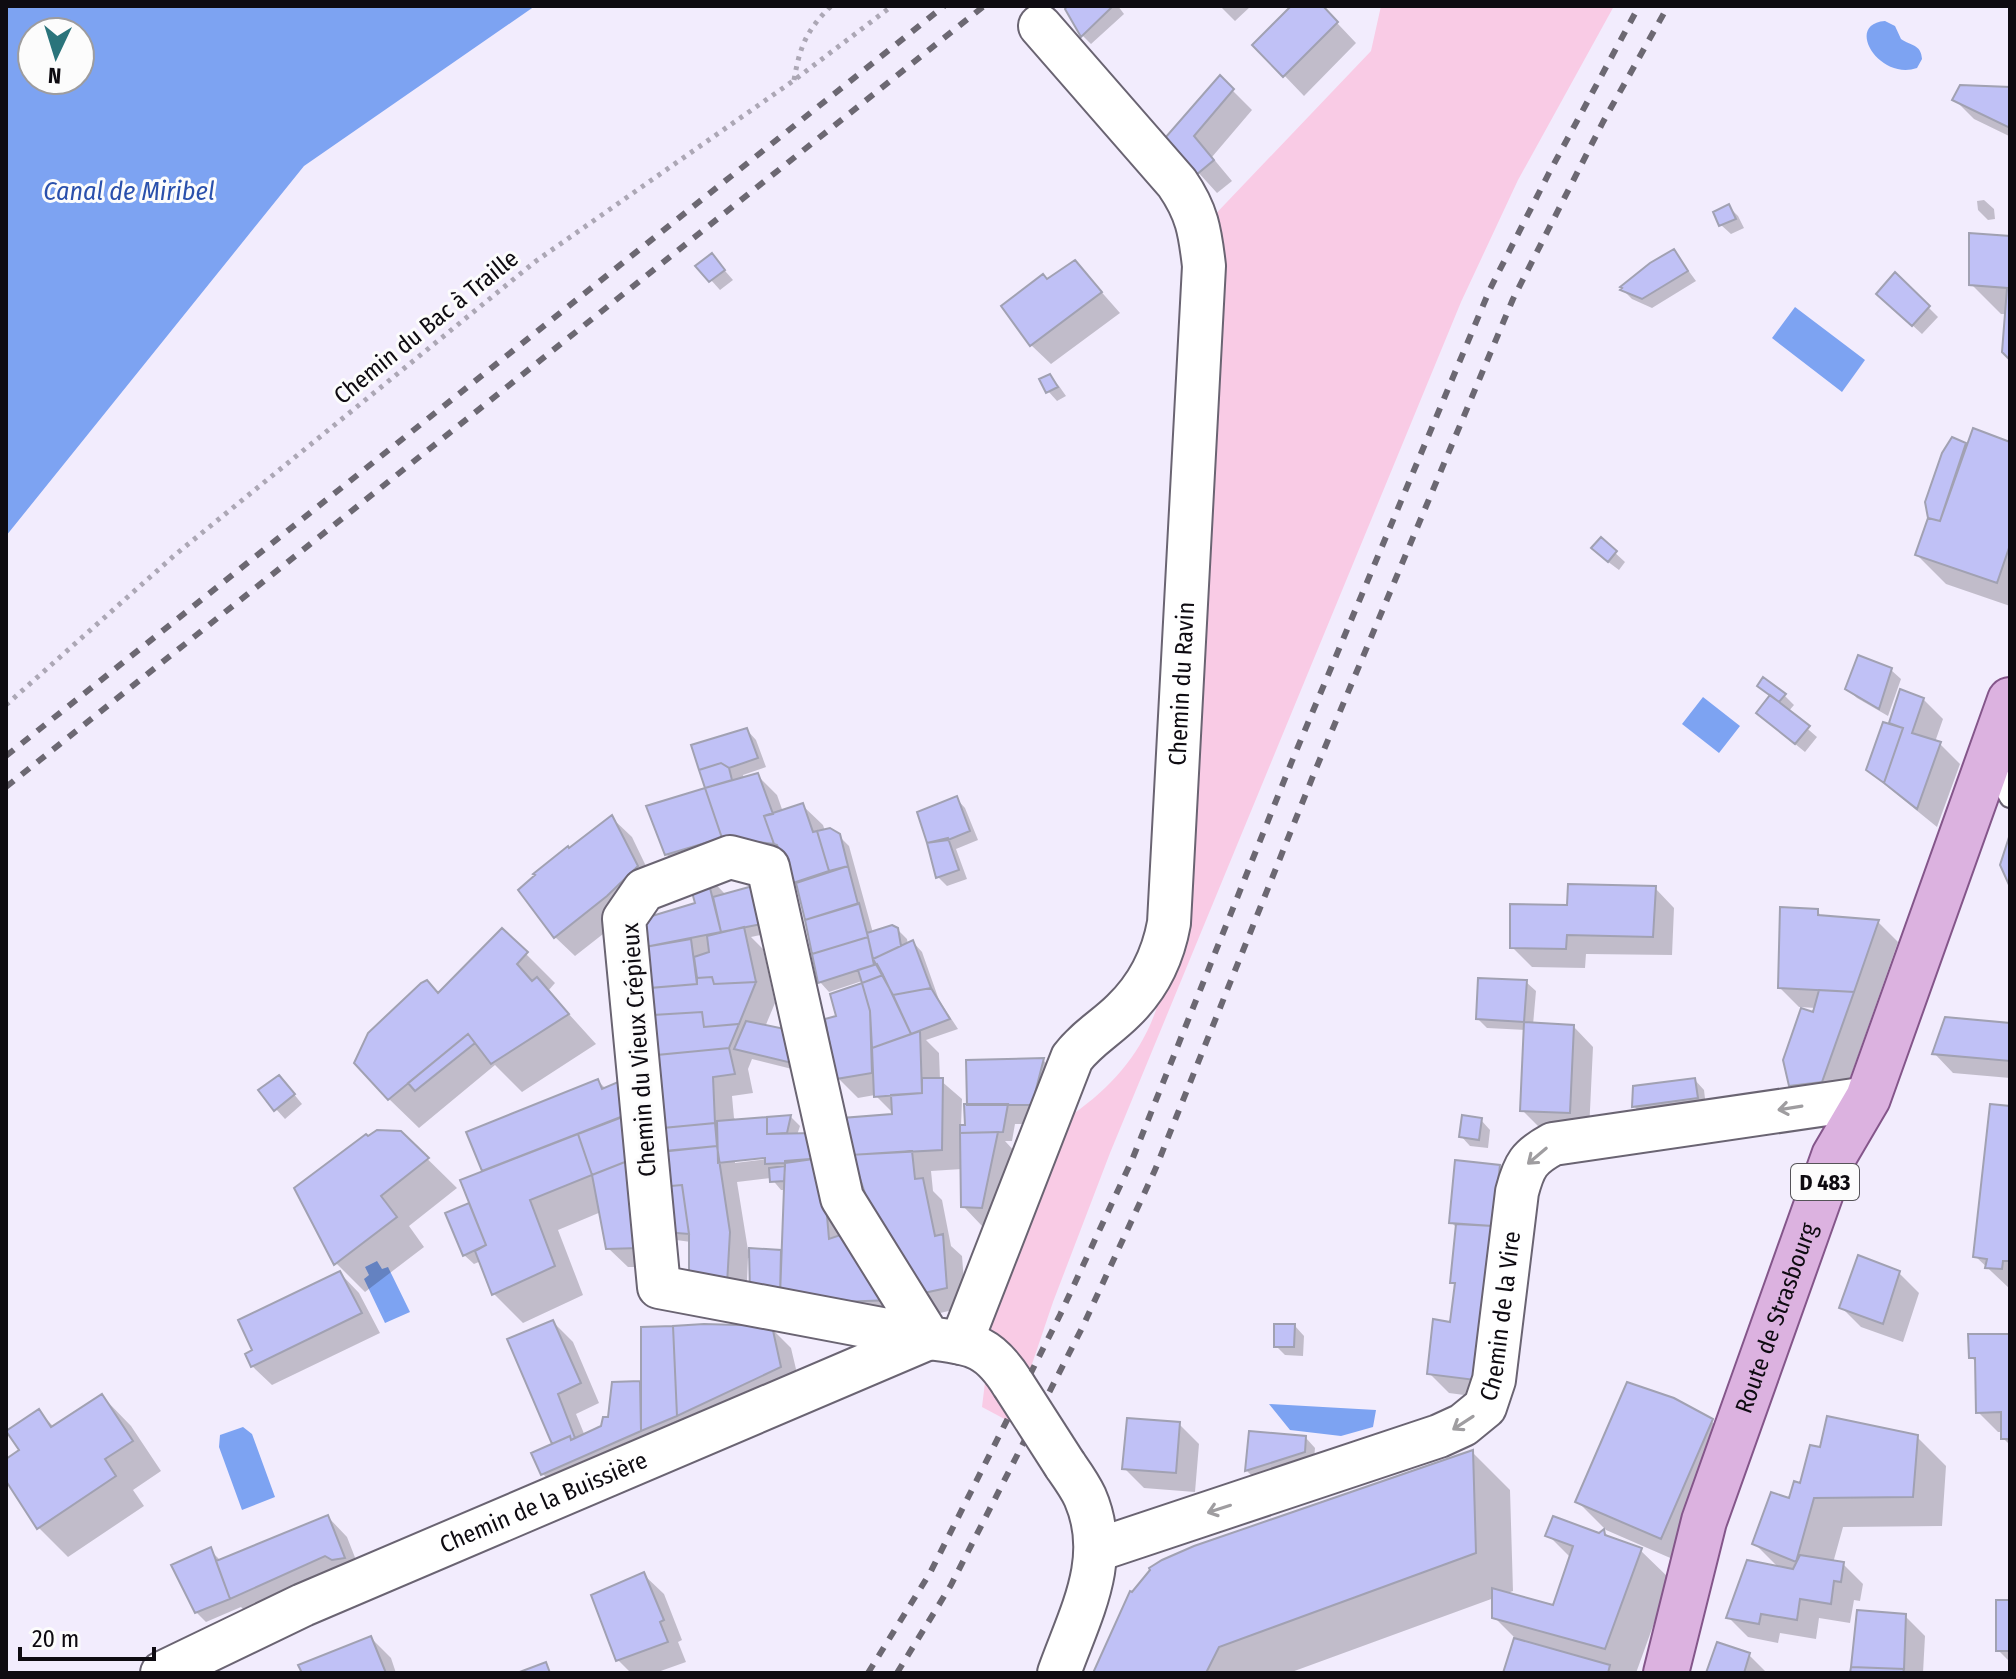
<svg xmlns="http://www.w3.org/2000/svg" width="2016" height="1679" viewBox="0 0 2016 1679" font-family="'Fira Sans Condensed',sans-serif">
<rect width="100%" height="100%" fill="#f2ecfd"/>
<path fill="#f9cbe5" d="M1381,6H1614L1518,180L1461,302L1110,1153L1053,1302L1012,1423L982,1407L995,1300L1073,1114C1118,1083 1150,1042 1162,989L1206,224L1371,51Z"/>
<path fill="#7da3f2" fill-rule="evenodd" d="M6,6H535L304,166L6,536ZM80,32V80H32V32Z
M1885,21L1895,26L1901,39C1911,46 1921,44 1922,59L1917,68C1879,81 1844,24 1885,21Z
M1795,307L1865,360L1842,392L1772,338Z
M1703,697L1740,726L1719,753L1682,724Z
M377,1261L382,1269L388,1267L410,1312L385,1323L364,1279L369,1275L365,1267Z
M1269,1404L1376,1410L1373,1427L1341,1436L1290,1430Z
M243,1427L252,1434L275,1497L242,1510L219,1447L220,1435Z"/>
<path fill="#0003" fill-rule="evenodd" d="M1070,6H1118L1124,14L1091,44L1082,35Z
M1220,6H1251L1235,21Z
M1294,6H1321L1356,43L1304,96L1255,45Z
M1220,78L1252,110L1212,157L1232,181L1217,193L1167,138Z
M2010,89V164L2009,136L1974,119L1954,99Z
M1984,200L1994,209L1995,219L1988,220L1978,210L1977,201Z
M1728,206L1738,216L1744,228L1731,234L1721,225Z
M2010,238V357L2007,314H2001L1971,284Z
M1674,251L1696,281L1652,308L1632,299L1623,290Z
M712,256L733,280L720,290L711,280Z
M1075,262L1120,313L1051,364L1031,345L1048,281Z
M1896,275L1938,317L1922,334L1888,303Z
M1050,377L1059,386L1066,396L1057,401L1048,391Z
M1965,444L1968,448L2010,444V606L1946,584L1917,555L1929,521Z
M1601,540L1625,562L1619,570L1603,558Z
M1891,670L1901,679L1888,716L1857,698L1847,689Z
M1760,686L1784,695L1794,705L1788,712L1817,737L1805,752L1768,722L1771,696Z
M1901,692L1923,699L1943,719L1935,742L1940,744L1960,764L1937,827L1878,779L1890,726Z
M747,730L756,740L766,767L743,775L744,779L757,775L777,795L783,812L803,806L823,825L825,831L839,836L849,846L873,933L897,929L907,939L908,945L913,942L922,952L939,1000L958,1029L926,1040L939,1053L940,1080L962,1099L961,1127L967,1126L1043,1060L1062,1079L1051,1124H1015L1012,1141H1005L1017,1154L1001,1227L982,1226L963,1206L962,1169L931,1171L933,1191L942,1200L951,1246L962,1256L966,1307L940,1313L920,1293L851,1154L896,1116L875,1095L858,1098L838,1078L866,989L862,981L829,992L820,982L799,886L795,882L686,874L666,854L710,789L707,786Z
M956,798L965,808L978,840L956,849L967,879L947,886L938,877Z
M612,818L632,837L656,887L626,916L575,956L555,937L570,850Z
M706,874L725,894L774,932L751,937L763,949L775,1003L765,1027L800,1071L752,1059L748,1069L753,1093L732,1096L734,1118L737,1121L791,1117L800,1126L797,1135L921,1329L811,1324L752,1258H748L746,1302L691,1242L676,1240L666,1231V1150L644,920L697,904ZM775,1154V1158L735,1163V1159ZM771,1178L781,1190H786L783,1255L781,1252L748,1250L737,1182Z
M1655,888L1674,908L1672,955L1586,954L1585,968L1532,967L1512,947L1569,907Z
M1817,911L1823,918L1878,922L1898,942L1842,1101L1810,1105L1790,1085L1816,1008L1799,1007L1780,988Z
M502,930L555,983L548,991L596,1044L522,1092L495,1065L419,1128L389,1099L439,995Z
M1526,982L1536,991L1533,1025L1574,1027L1593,1047L1589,1131L1542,1130L1522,1110L1526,1030L1487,1028L1478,1019Z
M2010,1025V1078L1953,1073L1934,1053Z
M1695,1080L1704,1090L1706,1107L1643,1116L1634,1106Z
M598,1081L606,1089L618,1085L658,1267H628L608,1248L601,1212L558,1230L583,1295L523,1323L494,1294L481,1261L474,1264L464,1255L468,1206L475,1212L485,1172L483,1170Z
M288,1087L302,1104L285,1119L276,1109Z
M2010,1108V1289L1975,1256Z
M1481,1120L1490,1130L1488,1148L1470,1146L1461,1136Z
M401,1133L457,1188L409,1226L424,1247L365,1292L336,1263Z
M1499,1167L1519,1187L1494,1399L1449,1393L1429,1373L1452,1324L1457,1287L1452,1282L1458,1229L1451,1222Z
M340,1273L359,1293L380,1333L272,1385L252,1366Z
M1899,1273L1919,1293L1903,1342L1861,1327L1841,1307Z
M553,1322L573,1342L599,1403L576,1414L585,1436L603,1428L609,1419L614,1384L642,1383L771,1328L791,1348L800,1386L562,1494L543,1474L555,1445Z
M1295,1326L1304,1336L1303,1356L1285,1355L1276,1346Z
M2010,1336V1445L2003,1438V1432H1998L1978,1412V1364L1971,1357Z
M102,1396L131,1426L161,1471L133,1490L144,1506L68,1557L39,1528L6,1477V1461L22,1451L39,1412L54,1427Z
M1711,1421L1741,1450L1691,1567L1606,1530L1577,1501Z
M1179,1424L1199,1444L1195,1492L1144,1488L1124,1468Z
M1251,1434L1306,1438L1315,1448L1314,1461L1256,1480L1247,1471Z
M1917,1437L1946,1466L1942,1526L1843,1527L1833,1563L1843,1564L1863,1584L1860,1601L1854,1600L1850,1623L1819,1618L1816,1639L1780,1633L1778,1643L1748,1637L1729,1618L1780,1569L1755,1544L1802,1486L1822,1449Z
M1472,1452L1510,1490L1513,1591L1505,1594L1554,1607L1571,1558L1548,1535L1600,1536L1604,1532L1612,1540L1640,1550L1670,1579L1636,1673L1613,1671L1615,1673H1505L1516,1639L1494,1617V1598L1289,1673H1096Z
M328,1517L347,1537L363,1578L251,1617L241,1607L206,1622L196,1612L210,1550L221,1561Z
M644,1575L664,1594L682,1640L678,1642L686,1662L655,1673H631L618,1660Z
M2010,1602V1662L1998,1650Z
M1905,1616L1925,1636L1923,1673H1852Z
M371,1638L391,1658L396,1673H304Z
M1749,1655L1767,1673H1708Z"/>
<path fill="#c0c1f6" stroke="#a1a1b2" stroke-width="2" d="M1067,6H1113L1081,37L1065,9Z
M1291,6H1323L1338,22L1283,77L1252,45Z
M1220,75L1234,89L1194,136L1214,160L1196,175L1165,138Z
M1960,85L2010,87V128L1952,100Z
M1729,204L1736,219L1719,226L1713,212Z
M1969,233L2010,236V360L2002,352L2007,288L1969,285Z
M1674,249L1688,271L1642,299L1620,290L1622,288L1620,287L1650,263Z
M712,253L725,270L709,282L695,266Z
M1075,260L1102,292L1030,346L1001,306L1043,274L1047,279Z
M1895,272L1930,306L1912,326L1876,294Z
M1050,374L1058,387L1046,393L1039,379Z
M1973,428L2010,442V545L1997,583L1915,555L1928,518L1940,521Z
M1952,437L1966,443L1940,521L1928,518L1925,502L1942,453Z
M1601,537L1617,551L1608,562L1591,548Z
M1858,655L1892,668L1879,709L1845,689Z
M1763,677L1786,694L1779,702L1757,686Z
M1900,689L1924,698L1912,733L1941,742L1917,809L1884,783L1903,728L1889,723Z
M1770,695L1810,726L1795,744L1756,713Z
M1883,722L1903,728L1884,783L1866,770Z
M747,728L758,758L729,768L721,763L699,770L691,745Z
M721,763L729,768L732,780L705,788L699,770Z
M758,773L773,814L764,816L774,844L722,838L705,788Z
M705,788L722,838L665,855L646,806Z
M957,796L970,831L948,840L927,843L917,812Z
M803,803L813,832L817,831L829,871L793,883L777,845L774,844L764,816Z
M612,815L638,866L607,896L554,938L518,890L535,875L533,874L568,846L569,848Z
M830,828L840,834L848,866L829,871L817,831Z
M2010,834V887L2000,865Z
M948,838L959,870L936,878L927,843Z
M848,866L858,904L805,920L796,883Z
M706,872L721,932L645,947L642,919L695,903L688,878Z
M1568,884L1656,886L1653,937L1567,935L1566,949L1510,948V904L1567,905Z
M749,887H757L766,923L721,932L713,897Z
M859,903L868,937L812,954L805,920Z
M1780,907L1818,909V915L1879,920L1854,992L1778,988Z
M892,925L898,928L901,946L873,959L867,933Z
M744,927L756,982L714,984L712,977L697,978L694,957L709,952L707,936Z
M502,928L528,952L517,964L532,981L537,977L569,1014L491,1064L468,1034L388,1100L354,1063L368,1033L421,983L427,980L438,993Z
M868,937L874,965L818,983L812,954Z
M691,939L697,984L650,988L645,947Z
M913,940L931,988L893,995L873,959Z
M877,964L883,975L862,983L858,970Z
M883,975L911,1034L872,1048L870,1011L862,983Z
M712,977L714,984L756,982L739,1024L704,1027L702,1012L653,1015L650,988L697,984V978Z
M1478,978L1527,980L1524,1022L1476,1019Z
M862,983L870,1011L872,1073L836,1079L825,1019L836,1016L830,994Z
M931,988L950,1019L911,1034L893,995Z
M1819,990L1854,992L1822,1082L1789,1086L1783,1060L1801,1008L1813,1012Z
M702,1012L704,1027L739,1024L729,1048L657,1055L653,1015Z
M1945,1017L2010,1023V1061L1932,1054Z
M746,1021L785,1029L792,1063L734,1049Z
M1524,1022L1574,1025L1570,1113L1520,1111Z
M920,1031L922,1093L874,1097L872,1048Z
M468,1034L475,1043L415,1091L408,1083Z
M729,1048L735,1074L713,1077L715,1123L663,1128L657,1055Z
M1044,1058L1032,1105H967L966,1060Z
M279,1075L295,1094L274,1111L258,1090Z
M922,1078H943L942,1150L849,1155L842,1118L892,1114L891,1095L922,1093Z
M1695,1078L1698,1098L1632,1107L1633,1086Z
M598,1079L602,1089L618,1082L631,1113L482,1171L466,1132Z
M964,1104H1008L1003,1132L960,1133V1125H965Z
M1990,1104L2010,1106V1261H2003L2002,1269L1985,1268L1987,1259L1973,1257Z
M633,1113L635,1158L592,1175L578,1134Z
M791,1115L787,1133L767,1134V1117Z
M1462,1115L1482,1118L1479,1140L1459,1137Z
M767,1117V1134L814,1133L828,1157L785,1163L765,1164V1158L718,1163L717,1121Z
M715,1123L717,1146L664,1151L663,1128Z
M377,1130L401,1131L429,1158L381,1196L397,1217L334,1265L294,1188L366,1134L368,1136Z
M998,1132L982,1208L961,1207L960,1133Z
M578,1134L592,1175L530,1200L555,1266L492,1295L475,1251L486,1245L460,1180Z
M717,1146L730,1232L727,1284L689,1272V1234L682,1185L661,1187L660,1152Z
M912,1151L915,1179L923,1178L935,1236L943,1234L947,1288L919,1294L873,1217L852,1155Z
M635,1158L639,1248L606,1249L592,1175Z
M822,1158L829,1239L858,1229L893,1300L838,1302L780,1296L785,1161Z
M1455,1160L1500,1165L1493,1226L1449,1223Z
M785,1166L784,1181L770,1182L769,1168Z
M682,1185L689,1234L664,1232L659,1187Z
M469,1203L486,1245L463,1256L445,1213Z
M1456,1224L1493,1226L1475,1380L1427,1374L1433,1319L1450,1322L1455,1283H1450Z
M749,1248L781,1250L780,1296L750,1292Z
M1858,1255L1900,1271L1883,1324L1839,1308Z
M340,1271L362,1313L251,1367L245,1354L252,1350L238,1320Z
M553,1320L581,1383L558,1394L575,1438L571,1440L570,1436L552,1444L507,1339Z
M704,1324L772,1326L781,1367L677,1416L673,1326Z
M1274,1324H1295L1294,1347H1274Z
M673,1326L677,1416L641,1431V1327Z
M1968,1334H2010V1439H2001V1412L1976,1413L1975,1358H1969Z
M640,1381L641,1431L541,1475L531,1453L570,1436L571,1440L601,1426L603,1417H608L612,1382Z
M1627,1382L1674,1398L1713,1419L1661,1539L1575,1502Z
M102,1394L133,1441L105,1459L116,1476L37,1529L6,1481V1459L19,1450L6,1431L39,1409L51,1427Z
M1827,1416L1918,1435L1913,1497L1814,1498L1796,1562L1752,1544L1771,1492L1789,1498L1794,1481L1800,1483L1810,1445L1820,1447Z
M1127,1418L1180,1422L1176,1473L1122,1469Z
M1249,1431L1306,1436L1305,1452L1245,1471Z
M1473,1450L1476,1553L1219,1647L1206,1673H1093L1130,1591L1132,1592L1150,1570L1149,1568L1162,1560L1194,1546Z
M328,1515L345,1558L332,1560L325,1556L230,1599L216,1561Z
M1553,1516L1599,1533L1604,1529L1605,1535L1642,1548L1605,1649L1492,1618V1588L1553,1605L1573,1546L1545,1536Z
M211,1547L230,1599L195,1613L171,1565Z
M1800,1555L1844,1562L1841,1582L1834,1581L1831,1604L1800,1599L1797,1620L1761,1614L1759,1624L1726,1618L1747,1560L1793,1569Z
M644,1572L664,1620L660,1622L668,1642L616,1661L591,1595Z
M1996,1600H2010V1651H1996Z
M1857,1610L1906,1614L1904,1669L1851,1667Z
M371,1636L386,1673H302L298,1665Z
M1514,1638L1610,1665L1608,1673H1503Z
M1717,1642L1750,1653L1744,1673H1706Z
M546,1662L550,1673H517Z
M1851,1667L1904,1669L1903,1673H1850Z"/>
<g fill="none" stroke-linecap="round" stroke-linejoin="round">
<g stroke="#6a6472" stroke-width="24">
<path id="service" d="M1991,762L2010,797"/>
</g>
<g stroke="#6a6472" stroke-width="46">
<g id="minor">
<path d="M929,1338L659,1287L624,919L644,890L730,857L768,867L842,1198L929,1338C972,1344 988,1344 1013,1384"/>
<path id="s1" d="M961,1343L1072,1058C1086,1039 1106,1028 1123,1011C1148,987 1163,956 1169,923L1204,266C1200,231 1197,212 1177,183L1040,26"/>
<path id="s2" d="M1097,1550L1439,1436L1463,1425L1485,1407L1494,1380L1517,1192C1524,1165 1529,1157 1553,1144L1868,1098"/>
<path id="s3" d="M162,1673L303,1605L929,1338"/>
<path d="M1059,1673C1080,1614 1112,1559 1085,1497C1080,1486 1072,1475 1065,1465"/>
</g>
</g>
<g stroke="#84568a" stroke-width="48">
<g id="primary">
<path id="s4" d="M1666,1673L1704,1521L1834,1156L1868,1098L2010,700"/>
</g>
</g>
<path stroke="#aca7b5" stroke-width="5" stroke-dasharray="4 6" stroke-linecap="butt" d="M794,80C800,46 806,31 831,6
M6,705L176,554L536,261L793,81L892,6"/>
<use href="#service" stroke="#fff" stroke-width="20"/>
<use href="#minor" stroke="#fff" stroke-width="42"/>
<use href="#primary" stroke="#dcb2e0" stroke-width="44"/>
<path stroke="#6c6872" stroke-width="6" stroke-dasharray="10 10" stroke-linecap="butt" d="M6,756L944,6
M6,787L984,6
M868,1673L930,1573L1060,1315L1132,1160L1292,761L1490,289L1549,173L1639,6
M897,1673L951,1585L1083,1326L1155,1170L1315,771L1513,299L1603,122L1668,6"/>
<g stroke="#6a6472" stroke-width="46" stroke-linecap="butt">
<path id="minor-bridge" d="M1013,1384L1065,1465"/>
</g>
<use href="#minor-bridge" stroke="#fff" stroke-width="42"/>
</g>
<defs><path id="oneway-shaft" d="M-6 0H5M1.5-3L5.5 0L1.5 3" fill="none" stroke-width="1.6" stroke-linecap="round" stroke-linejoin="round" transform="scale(2)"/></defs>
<g stroke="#9f9da0">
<use href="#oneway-shaft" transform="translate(1790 1108) rotate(171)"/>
<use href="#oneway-shaft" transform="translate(1537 1156) rotate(140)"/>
<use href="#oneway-shaft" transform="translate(1463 1423) rotate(147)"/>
<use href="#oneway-shaft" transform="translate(1219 1509) rotate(162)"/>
</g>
<g text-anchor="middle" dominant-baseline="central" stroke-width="6" stroke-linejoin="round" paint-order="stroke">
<rect fill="#fcfcfc" stroke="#555358" stroke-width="2" x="1791" y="1164" width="68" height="36" rx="6"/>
<g font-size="22" font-weight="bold" fill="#0e0b11">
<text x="1825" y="1182">D 483</text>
</g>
<g font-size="24" fill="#0e0b11" stroke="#fcfcfc">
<text transform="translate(426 327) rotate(-39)">Chemin du Bac à Traille</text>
<text stroke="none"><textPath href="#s1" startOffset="716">Chemin du Ravin</textPath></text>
<text transform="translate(639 1050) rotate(-94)">Chemin du Vieux Crépieux</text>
<text stroke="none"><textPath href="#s2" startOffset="508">Chemin de la Vire</textPath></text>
<text stroke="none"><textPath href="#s4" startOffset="372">Route de Strasbourg</textPath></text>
<text stroke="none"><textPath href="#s3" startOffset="418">Chemin de la Buissière</textPath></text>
</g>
<g font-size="26" font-style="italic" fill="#2a50ac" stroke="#fcfcfc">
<text x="129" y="191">Canal de Miribel</text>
</g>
</g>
<rect width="2016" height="1679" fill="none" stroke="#0e0b11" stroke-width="16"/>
<g transform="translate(56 56) rotate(184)"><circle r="38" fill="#fcfcfc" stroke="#9d9c9e" stroke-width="2"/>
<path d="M0-6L14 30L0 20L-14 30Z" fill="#2a747b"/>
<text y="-12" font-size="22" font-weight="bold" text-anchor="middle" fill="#0e0b11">N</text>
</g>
<path d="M20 1647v12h134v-12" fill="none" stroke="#0e0b11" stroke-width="4"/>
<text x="32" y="1647" font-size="24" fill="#0e0b11" stroke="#fcfcfc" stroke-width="6" paint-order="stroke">20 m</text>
</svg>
